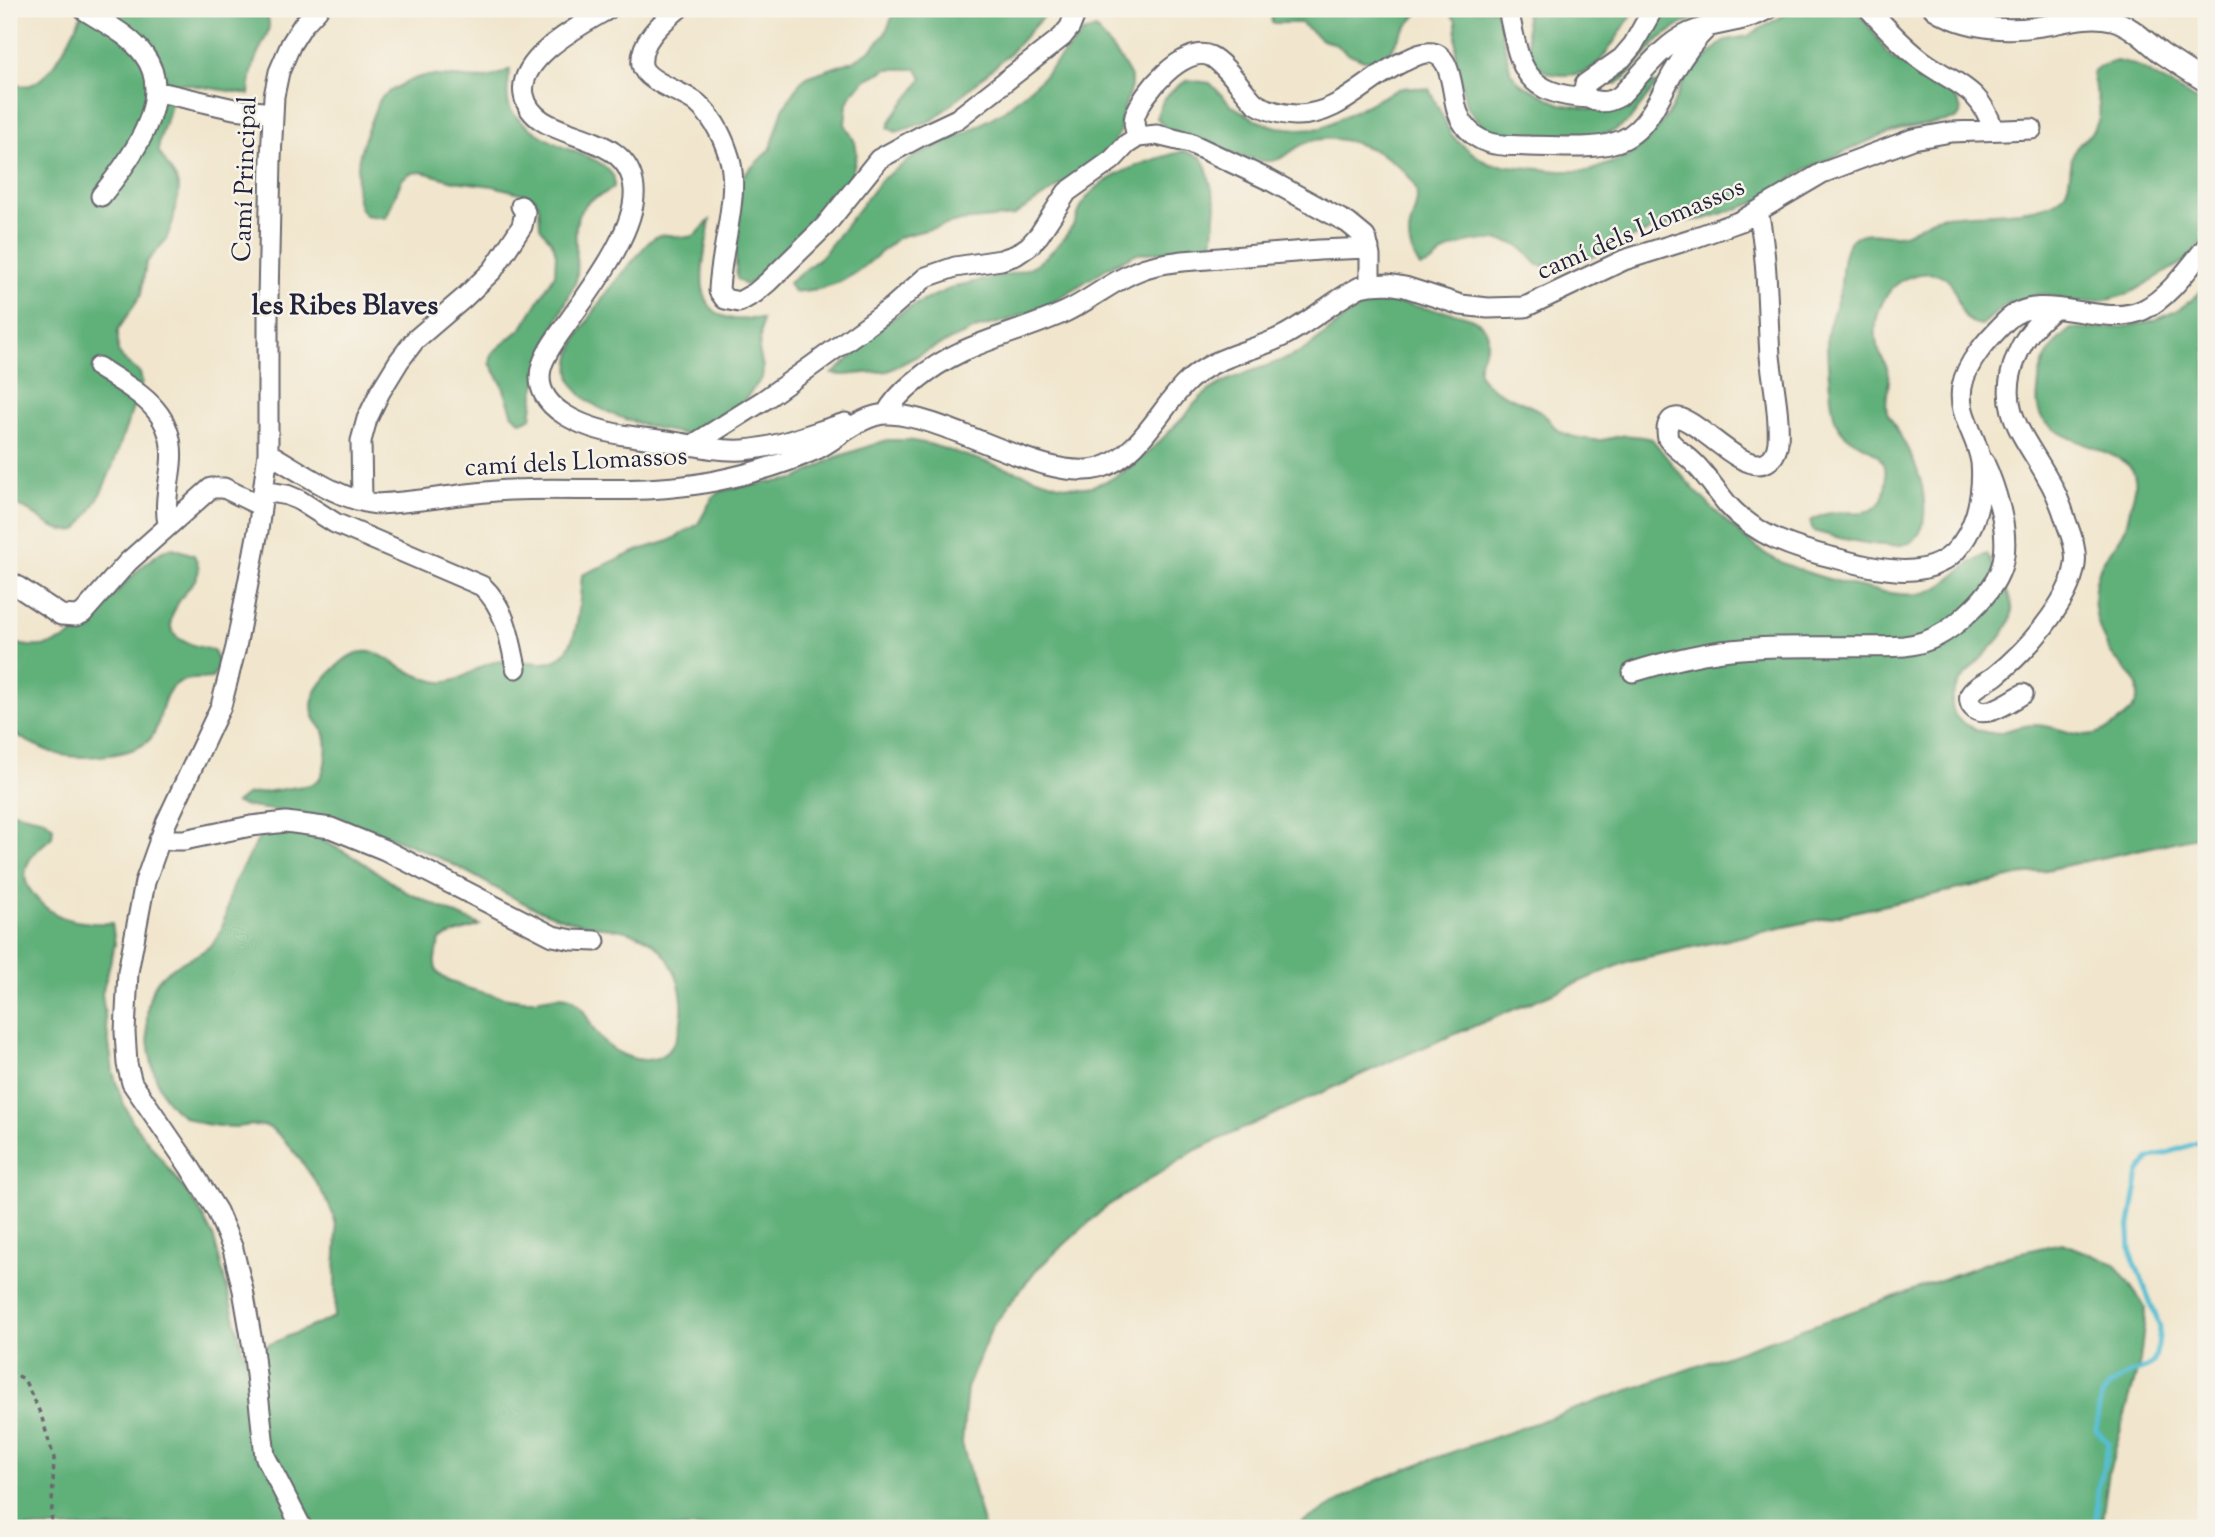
<svg xmlns="http://www.w3.org/2000/svg" width="2215" height="1537" viewBox="0 0 2215 1537" font-family="'Sorts Mill Goudy',serif">
<rect width="100%" height="100%" fill="#f7f3e8"/>
<filter id="ink" filterUnits="userSpaceOnUse"><feTurbulence type="fractalNoise" baseFrequency=".0143" numOctaves="2"/><feDisplacementMap in="SourceGraphic" scale="14" xChannelSelector="R" yChannelSelector="G"/><feConvolveMatrix kernelMatrix="1 2 1 2 8 2 1 2 1" color-interpolation-filters="sRGB"/></filter>
<filter id="wash" filterUnits="userSpaceOnUse"><feTurbulence type="fractalNoise" baseFrequency=".00686" numOctaves="4" result="noise"/><feDisplacementMap in="SourceGraphic" scale="28" xChannelSelector="R" yChannelSelector="G"/><feGaussianBlur stdDeviation="1.57" result="paint"/><feColorMatrix in="noise" values="0 0 0 0 0 0 0 0 0 0 0 0 0 0 0 0 0 1.4 0 .05"/><feComposite in="paint" operator="in"/></filter>
<g filter="url(#wash)">
<rect width="100%" height="100%" fill="#f1e6cd"/>
<path fill="#61b07a" stroke="#42695a" stroke-width="2" d="M84,9H261C278,24 264,39 257,55C252,68 250,80 249,94L178,83L159,142V152L176,179L179,189L173,221L166,240L146,263L141,295L118,330V352L124,360L140,373L142,382C136,402 128,420 122,439C112,471 99,504 77,530C46,535 37,507 9,504V77C39,113 75,29 84,9Z
M893,9H1050L1008,55L933,120L896,132L888,128C894,107 914,97 922,77L917,69H887L867,79L852,93L847,103L845,124L855,142L857,153L852,174L828,210L763,275L745,285L737,279L735,249L742,177L771,148L783,109L800,82L809,76L853,61L872,49L885,34L895,11Z
M1270,9H1422L1403,31L1391,50L1376,60H1364L1347,53L1333,43L1322,40L1301,23H1272Z
M1442,9H1496L1511,73L1521,84L1560,104L1591,109L1649,83L1657,84L1629,121L1612,132L1583,138L1545,139L1493,132L1480,123L1466,105L1456,57V21L1449,12Z
M1525,9H1636C1623,26 1613,47 1598,63C1590,71 1580,75 1568,75C1524,77 1529,43 1525,9Z
M1664,9H1746L1702,15L1682,24L1659,39L1625,78L1616,84L1610,83L1612,78Z
M1794,9H1854C1860,15 1867,22 1872,30C1879,39 1883,50 1891,57C1903,68 1980,98 1956,119L1902,129L1873,139L1803,171L1767,199L1705,219C1684,220 1660,226 1641,234C1608,249 1576,271 1538,265C1533,260 1528,254 1523,249C1504,234 1468,240 1448,250C1436,257 1436,264 1420,267C1415,258 1409,248 1409,237C1408,218 1425,200 1412,181C1393,152 1341,131 1308,142C1291,148 1283,163 1265,161C1230,157 1196,140 1164,127L1157,118C1160,99 1172,88 1189,80L1210,83L1231,105L1258,121L1277,127L1298,129L1321,128L1398,89L1409,87L1429,89L1451,134L1457,141L1482,160L1490,164L1559,171H1589L1628,157L1652,136L1671,110L1683,81L1720,44L1727,40L1748,36Z
M1096,29L1121,60L1131,77V87L1122,115L1119,134L1103,158L1013,216L961,221L899,237L859,271L840,282L819,289L794,292L789,283L822,256L881,180L915,156L969,131L1005,110L1040,80L1084,32Z
M2116,61L2135,65L2206,105V237L2185,261L2128,294L2107,300L2075,303L2045,294L2035,295L2005,305L1982,325C1949,323 1966,278 1935,274C1895,268 1869,308 1877,345C1879,355 1887,364 1889,375C1890,387 1884,397 1887,412C1905,445 1928,477 1924,517C1923,528 1920,538 1909,543C1889,551 1834,537 1813,531L1810,521C1816,517 1822,515 1830,513C1845,511 1870,517 1880,503C1884,498 1885,490 1886,483C1888,440 1849,452 1836,422C1830,408 1827,354 1827,338C1828,322 1836,307 1840,292C1843,276 1840,247 1855,237C1867,229 1884,236 1897,235C1914,234 1923,220 1940,217C1968,211 2046,218 2063,195C2072,183 2069,167 2073,154C2076,145 2084,141 2090,134C2108,116 2096,95 2092,74L2098,67Z
M510,69C509,81 505,96 510,108C517,124 556,145 573,151C590,158 603,161 614,177V187C606,195 594,196 586,204C566,224 582,259 576,281L549,338L535,388L531,418L521,422L513,415L502,384L490,363L492,353L522,328L555,274L556,254L553,244L540,227L539,207L534,198L524,194L493,186L454,181L422,172L411,173L402,179L386,218L365,215C352,199 357,177 359,158C361,148 376,102 382,97C391,90 415,76 426,76C460,73 476,88 510,69Z
M1184,151L1201,157L1206,166L1216,205L1212,246L1187,252H1158L1135,254L1107,268L1050,304L1009,320L978,328L935,347L888,371L844,375L832,374C849,362 859,347 874,333C893,314 922,301 947,290C973,278 1015,278 1038,263C1052,253 1065,238 1074,224C1078,216 1080,207 1085,200C1105,173 1153,159 1184,151Z
M710,220C707,249 686,307 729,318C739,321 751,318 762,319L759,350L763,368L762,378L741,404L692,435C661,431 597,416 578,391C569,381 568,368 571,356C574,339 584,327 593,313C604,294 618,278 632,262C639,254 645,244 654,238C666,229 682,242 695,235C700,232 705,224 710,220Z
M2206,285V835L1629,961L1391,1061L1196,1150L1106,1207L1036,1270L992,1327L967,1388L962,1443L984,1528H9V811L44,819L53,827L52,837C44,844 34,851 29,861C24,871 24,882 31,891C51,921 79,924 112,923L115,944L102,994L113,1072L122,1100L132,1121L198,1207L214,1238L244,1355L334,1317C337,1302 335,1289 335,1274C335,1257 339,1238 335,1221C330,1200 288,1136 268,1127C259,1123 246,1126 236,1127C226,1127 215,1126 205,1124C168,1117 156,1087 150,1054C147,1034 144,1010 152,991C165,960 200,962 217,938C227,923 226,900 234,883C242,867 252,852 260,836L285,833L316,837L358,859L406,892L480,925C466,931 453,932 440,940C437,950 432,962 437,971C446,987 513,1001 531,1000C544,1000 560,992 573,999C584,1006 589,1024 597,1034C609,1051 636,1065 657,1058C675,1051 680,1032 682,1014C684,989 674,960 653,943C634,929 610,929 588,925C576,923 563,919 552,915C515,902 483,879 448,862C412,844 368,828 329,818C301,812 272,811 245,806L236,803L246,795L310,785C312,784 317,781 319,779C326,770 329,743 324,732C322,728 318,724 315,719C306,700 319,685 331,672C338,666 343,659 352,655C376,644 389,663 410,672C419,676 431,681 440,682C461,684 476,665 495,662C510,659 528,663 543,663C581,663 579,602 582,575L639,550L669,541L688,530L698,524L713,497L722,491L744,486L796,479L834,458L887,440H908L929,444L1059,485C1070,486 1081,489 1092,486C1131,476 1159,441 1187,414C1210,377 1255,373 1292,356C1308,349 1318,340 1331,329C1367,296 1385,299 1429,309C1436,310 1443,311 1450,312C1462,315 1481,319 1487,332C1494,349 1464,367 1488,385C1503,396 1524,402 1540,411C1548,416 1551,425 1558,430C1567,436 1584,439 1594,440C1604,441 1611,438 1620,436C1630,434 1642,437 1652,439C1683,480 1719,518 1760,550C1782,567 1838,583 1866,588C1884,592 1906,597 1924,593C1949,587 1964,562 1987,554C1994,567 2010,593 2012,606C2017,646 1938,676 1954,713C1956,719 1963,723 1969,726C2002,743 2007,724 2036,725C2068,726 2082,748 2117,723C2126,716 2134,711 2137,699C2143,676 2120,669 2110,652C2094,624 2088,591 2103,561C2108,552 2117,545 2122,535C2128,526 2128,515 2131,505C2133,494 2138,486 2134,474C2128,451 2060,444 2042,418C2035,408 2038,392 2039,381C2041,360 2054,341 2071,329C2115,329 2160,328 2195,297C2199,294 2202,289 2206,285Z
M173,548L194,555C197,562 201,569 197,576C195,582 188,588 184,594C156,633 175,642 213,650C220,661 219,668 212,678C201,680 190,677 180,682C158,692 164,722 151,738C135,757 80,760 58,754C41,750 25,739 9,732V641C76,667 105,593 150,560C158,554 163,549 173,548Z
M2062,1243L2115,1264L2146,1308L2140,1361L2109,1472L2101,1528H1292L1375,1481L1427,1461L1902,1294L2008,1255Z"/>
<g fill="none" stroke-linecap="round" stroke-linejoin="round">
<path stroke="#56bed3" stroke-width="5" d="M2092,1528C2099,1516 2096,1503 2098,1489C2101,1473 2107,1460 2108,1443L2097,1431L2098,1412L2102,1396L2112,1384L2131,1373L2148,1367L2154,1361L2158,1346L2160,1327L2130,1250L2129,1230L2139,1173L2149,1159L2206,1140"/>
</g>
</g>
<g filter="url(#ink)">
<g fill="none" stroke-linecap="round" stroke-linejoin="round">
<g stroke="#6a676e" stroke-width="23">
<path id="minor" d="M83,9C104,23 129,34 144,55C177,99 128,163 101,196
M608,9C581,25 517,58 524,95C534,146 629,125 634,189C637,228 594,285 573,315C562,331 548,347 542,365C528,410 589,429 623,435C642,438 661,440 680,443C701,447 721,451 743,450C777,448 812,433 845,423
M678,9C663,22 639,41 642,65C645,82 684,92 697,103C712,116 722,135 728,153C742,190 720,250 719,291L725,299L739,302L755,293L768,282L825,226L879,159L921,136L957,119L970,109L1062,37L1070,27L1077,9
M1508,9C1520,65 1521,94 1588,98
M1653,9L1633,45L1622,58L1585,84L1584,90L1588,98C1599,104 1610,102 1620,96C1641,75 1662,45 1689,33C1716,21 1742,24 1768,9
M1869,9C1885,27 1901,44 1920,59C1953,84 1980,86 1993,129
M1934,9C1967,30 2010,32 2048,25C2069,21 2090,15 2112,20C2131,25 2146,41 2161,53C2176,63 2191,73 2206,82
M155,91L234,109L273,113
M1138,137C1135,129 1133,124 1135,116C1142,93 1184,45 1210,56C1225,63 1243,91 1255,103C1267,111 1281,114 1295,115C1341,116 1368,76 1407,60C1413,57 1420,53 1427,53C1454,50 1451,96 1458,113C1462,124 1471,135 1482,140C1496,147 1513,145 1529,146C1556,146 1587,150 1613,143C1646,135 1658,99 1673,73C1683,56 1694,40 1708,27
M1758,211C1768,259 1767,308 1770,356C1773,384 1780,414 1778,442C1777,451 1773,460 1764,463C1735,473 1682,398 1669,423C1666,428 1667,433 1668,439C1675,449 1687,455 1695,464C1707,476 1717,492 1728,505C1756,536 1796,549 1835,558C1888,572 1946,587 1972,525C1980,506 1983,482 1981,462C1977,435 1957,415 1962,387C1966,362 1989,338 2006,321C2040,287 2100,330 2143,310C2168,298 2188,269 2206,247
M98,367C137,392 177,411 171,465C169,485 164,504 168,524
M886,414C893,401 903,391 914,382C963,341 1010,337 1065,312C1091,300 1113,280 1140,270C1154,264 1168,263 1183,261L1319,250L1369,248
M691,446L764,400L813,365L891,308L926,277L955,267L1001,260L1016,255L1029,246L1039,235L1067,192L1112,160L1127,144L1138,137L1157,135L1190,143L1271,181L1348,223L1365,237L1367,241L1370,256V285
M268,453C302,472 338,500 377,504C422,502 466,492 511,490C579,487 647,495 715,481C749,474 785,464 817,449C839,438 863,413 889,414C952,417 1044,483 1100,468C1136,458 1159,412 1183,386C1212,355 1248,354 1283,336C1310,322 1333,301 1360,287L1370,285L1388,284L1405,287L1461,305L1488,308L1525,307L1624,260L1691,239L1741,221L1822,173L1913,139L1951,132L2032,129
M264,491L287,495L299,500L335,523L482,586C505,607 510,638 516,668
M362,501L361,441L367,419L380,392L399,361L415,340L464,298L493,270L522,226L525,212L521,206
M9,581L61,615L76,616L83,613L128,562L211,488H224L261,506
M1633,672C1662,663 1692,655 1722,651C1782,643 1844,649 1904,646C1930,643 1948,632 1966,615C2003,582 2012,556 2000,508C1996,492 1991,477 1984,462
M2023,694C2012,700 1982,723 1971,705C1970,703 1969,698 1970,695C1974,687 1988,681 1995,676C2025,652 2069,604 2075,565C2077,551 2072,537 2067,524C2062,507 2055,490 2046,475C2023,434 1996,408 2016,358C2024,337 2036,322 2055,309
M159,840H184L251,826L286,822L331,828L385,850L553,936L573,940L595,941
M302,1528L265,1456L253,1348L243,1290L233,1249L217,1211L189,1166L132,1083L127,1064L125,1032L128,972L145,882L166,823L221,706L236,647L258,531L268,453V300L271,159L274,96L279,72L291,44L303,25L318,9"/>
</g>
<path stroke="#6a676e" stroke-width="3.5" stroke-dasharray="5 5" stroke-linecap="butt" d="M9,1371L24,1379L41,1415L54,1458L51,1528"/>
<use href="#minor" stroke="#fff" stroke-width="19"/>
</g>
</g>
<g text-anchor="middle" dominant-baseline="central" stroke-width="5" stroke-linejoin="round" paint-order="stroke">
<g font-size="26" fill="#22223b" stroke="#f7f3e8">
<text transform="translate(246 179) rotate(-88)">Camí Principal</text>
<text transform="translate(1641 230) rotate(-23)">camí dels Llomassos</text>
<text transform="translate(576 463) rotate(-3)">camí dels Llomassos</text>
</g>
<g font-size="28" font-weight="bold" fill="#22223b" stroke="#f7f3e8">
<text x="345" y="307">les Ribes Blaves</text>
</g>
</g>
<rect width="2215" height="1537" fill="none" stroke="#f7f3e8" stroke-width="35"/>
</svg>
